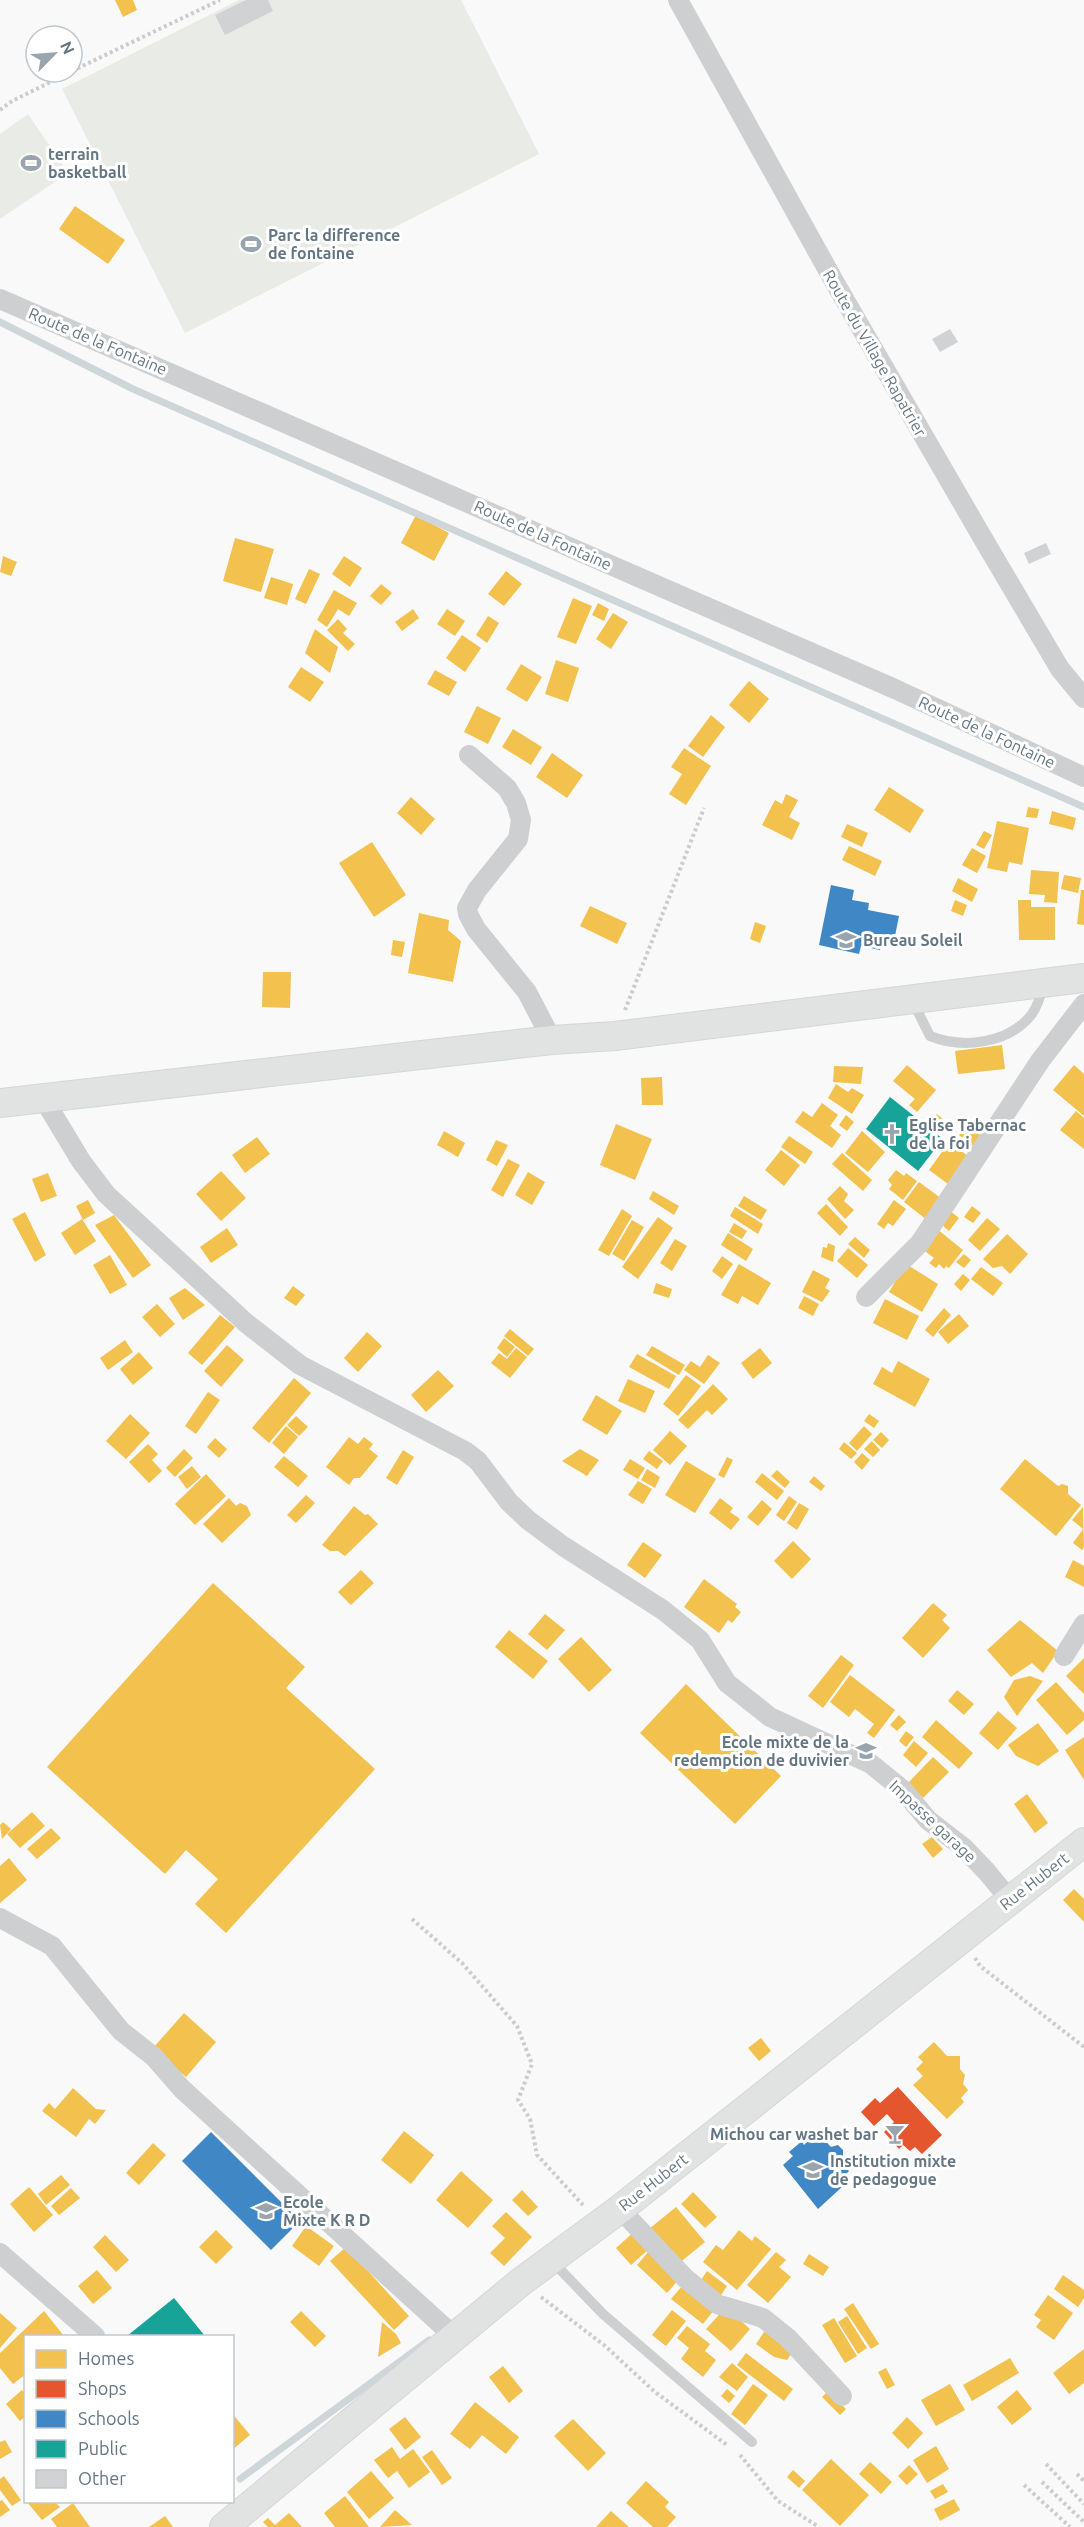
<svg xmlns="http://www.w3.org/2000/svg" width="1084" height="2527" viewBox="0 0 1084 2527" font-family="Ubuntu,sans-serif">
<rect width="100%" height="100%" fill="#f9f9f9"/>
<path fill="#e8ebe6" d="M239,0H461L539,154L185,333L62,89Z
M28,114L68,173L0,219V134Z"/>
<path fill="#f2c14e" d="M115,0H133L137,10L123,17Z
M75,206L125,240L108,264L59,229Z
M416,515L449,533L434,561L401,543Z
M235,538L274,549L261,592L223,581Z
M3,556L17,562L11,576L0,572Z
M344,556L362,568L350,587L332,574Z
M309,569L320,574L306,604L295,599Z
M506,571L522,584L504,606L488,594Z
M271,577L293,584L287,605L264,598Z
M381,584L392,593L381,605L370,596Z
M334,590L357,603L349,616L338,609L327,627L317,620Z
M573,598L592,606L576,644L557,637Z
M598,603L609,609L604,621L592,615Z
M413,609L419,618L402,631L395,622Z
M447,609L465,621L455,636L437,624Z
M613,613L628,622L611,649L596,639Z
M488,616L499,623L487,643L476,635Z
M338,619L347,629L343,633L355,644L348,651L327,630Z
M315,629L338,647L330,673L305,653Z
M462,635L481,648L465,672L446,658Z
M556,660L579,668L568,702L545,694Z
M521,664L542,677L527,702L506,689Z
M301,667L324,682L310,702L288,687Z
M435,670L457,682L449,696L427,684Z
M749,681L769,699L749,723L729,705Z
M477,706L501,718L488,744L464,732Z
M711,715L725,727L703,757L688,746Z
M513,729L542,747L531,765L502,747Z
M684,748L711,766L686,805L669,794L682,774L671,767Z
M552,753L583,775L567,798L536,777Z
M889,787L924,810L910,833L874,810Z
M786,794L798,800L789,817L800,823L792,840L762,825L775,800L782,804Z
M411,797L435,819L421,835L397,813Z
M1028,807L1039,809L1037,818L1026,817Z
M1052,811L1076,818L1073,830L1049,824Z
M997,821L1029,828L1022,865L1009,862L1007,872L987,868Z
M847,824L868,833L862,847L841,837Z
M984,831L992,835L984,849L976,845Z
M372,842L406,895L374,917L339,863Z
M849,846L882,861L875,876L842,860Z
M972,848L986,856L977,873L962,865Z
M1031,870L1059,872L1057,903L1044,902L1045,895L1029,894Z
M1064,875L1081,878L1078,893L1061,889Z
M958,878L978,889L972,902L952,891Z
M1081,890H1084V925L1077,924Z
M955,900L967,905L963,916L951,911Z
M1018,900H1031V907H1055V940H1019Z
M590,906L627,923L617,944L580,926Z
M419,913L449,920L448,930L461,941L453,982L408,973Z
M755,922L766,926L760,943L750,939Z
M393,940L405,942L402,957L391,955Z
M263,972H291L290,1008L262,1007Z
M1002,1045L1005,1069L958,1074L955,1051Z
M907,1065L936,1090L917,1112L909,1105L915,1099L893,1081Z
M1074,1065L1084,1074V1116L1053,1090Z
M834,1066L863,1067L861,1084L833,1082Z
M662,1077L663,1105H642L641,1078Z
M836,1084L848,1092L852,1088L864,1095L852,1114L828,1098Z
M822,1103L838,1115L830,1126L841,1135L832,1148L795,1122L803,1111L812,1117Z
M1076,1111L1084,1118V1149L1060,1130Z
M937,1114L948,1124L939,1133L929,1123Z
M846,1115L854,1122L847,1131L839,1125Z
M616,1124L652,1139L635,1180L600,1165Z
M967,1125L980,1135L972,1146L959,1135Z
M444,1131L465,1143L458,1157L437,1145Z
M862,1131L885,1152L868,1172L845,1153Z
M789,1136L813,1152L805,1164L781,1147Z
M257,1137L270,1154L245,1173L232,1155Z
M496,1140L508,1145L497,1166L486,1160Z
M949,1142L968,1156L948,1184L929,1170Z
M781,1150L800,1165L784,1186L765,1170Z
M842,1153L872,1180L863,1191L832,1164Z
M508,1159L520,1165L503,1197L491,1190Z
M896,1170L904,1176L906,1173L917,1181L903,1200L889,1189L892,1185L888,1180Z
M221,1171L246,1198L221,1221L196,1194Z
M528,1172L545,1182L532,1205L515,1195Z
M48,1173L57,1196L41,1202L32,1179Z
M919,1182L942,1199L927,1220L904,1202Z
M840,1186L848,1194L844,1201L854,1210L845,1219L827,1199Z
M653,1191L679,1206L674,1215L649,1199Z
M744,1196L767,1210L761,1220L738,1206Z
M88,1200L95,1213L83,1220L76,1206Z
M894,1200L906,1209L893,1226L888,1223L884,1229L877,1224Z
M826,1204L848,1227L840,1236L817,1213Z
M972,1206L981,1213L973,1223L964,1217Z
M735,1207L763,1224L758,1234L730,1216Z
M622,1209L632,1216L609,1256L598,1250Z
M950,1211L959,1218L949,1231L941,1224Z
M25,1212L46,1255L35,1262L12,1219Z
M114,1215L151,1265L133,1278L95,1225Z
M658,1217L673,1228L638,1279L622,1267Z
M987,1218L1000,1229L980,1251L968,1240Z
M82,1219L96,1241L75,1255L61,1233Z
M632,1220L644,1227L624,1261L612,1254Z
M734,1223L747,1231L742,1239L729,1232Z
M227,1228L238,1245L211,1263L200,1247Z
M937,1229L963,1250L949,1268L946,1266L944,1269L939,1264L936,1268L929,1263L934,1258L921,1248Z
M728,1233L753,1249L746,1261L721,1245Z
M1007,1234L1028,1254L1010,1274L1002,1266L993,1268L983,1259Z
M855,1237L870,1250L864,1258L848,1244Z
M675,1239L687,1246L672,1271L660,1263Z
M828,1243L835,1246L833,1262L821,1257L823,1247L827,1248Z
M848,1248L868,1265L857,1278L837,1261Z
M964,1254L971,1260L964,1268L956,1262Z
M110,1255L127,1285L110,1294L93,1265Z
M722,1256L733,1264L722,1279L712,1271Z
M739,1264L771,1283L758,1305L742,1296L738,1304L721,1295Z
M906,1264L938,1284L922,1312L889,1292Z
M981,1267L1003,1283L993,1296L971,1279Z
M813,1270L830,1279L825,1288L830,1291L822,1302L802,1292Z
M963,1274L970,1280L961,1291L954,1284Z
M656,1283L672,1289L669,1298L653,1293Z
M293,1286L305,1295L296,1306L284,1298Z
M185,1288L205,1305L183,1320L169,1298Z
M804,1296L819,1304L813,1316L798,1308Z
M885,1299L919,1316L907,1340L873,1323Z
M157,1304L175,1324L160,1337L142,1317Z
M944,1308L951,1315L933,1337L925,1330Z
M959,1314L969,1326L948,1344L938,1332Z
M220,1315L235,1327L202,1365L188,1353Z
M510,1329L534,1349L528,1356L504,1336Z
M367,1332L382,1346L358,1372L344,1358Z
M504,1338L515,1347L507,1357L497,1348Z
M125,1340L133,1352L108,1370L100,1358Z
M227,1345L244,1360L221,1387L204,1371Z
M652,1346L685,1365L679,1375L646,1355Z
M516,1348L527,1357L510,1378L491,1363L499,1353L507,1359Z
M760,1348L772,1363L753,1379L741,1363Z
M139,1352L153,1368L133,1385L120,1369Z
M637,1354L676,1376L669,1389L629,1367Z
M708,1355L720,1363L704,1384L684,1370L691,1361L700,1367Z
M898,1361L930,1379L915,1407L873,1384L882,1367L892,1373Z
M438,1370L454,1386L426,1412L411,1395Z
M686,1375L701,1386L678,1416L663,1404Z
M294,1378L311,1393L269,1443L252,1428Z
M628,1379L655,1391L645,1413L618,1401Z
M713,1384L728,1399L712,1415L707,1410L688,1429L678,1420Z
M208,1392L220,1400L196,1434L185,1426Z
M596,1395L622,1411L607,1435L582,1420Z
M130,1414L150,1433L126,1459L106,1441Z
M869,1414L879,1421L874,1428L864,1421Z
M296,1416L308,1427L299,1436L287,1425Z
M286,1426L298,1437L284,1454L272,1443Z
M864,1426L872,1434L857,1451L849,1443Z
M670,1431L687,1446L670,1465L653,1450Z
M881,1432L889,1440L882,1448L873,1440Z
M349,1437L358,1444L364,1437L373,1444L369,1449L378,1456L360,1478H354L349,1485L326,1467Z
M215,1438L227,1449L219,1458L207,1447Z
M872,1441L880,1450L873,1457L864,1449Z
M844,1442L857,1453L851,1459L839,1449Z
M148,1444L158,1454L152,1460L162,1471L149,1483L129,1462Z
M184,1449L193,1458L175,1477L166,1468Z
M580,1449L599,1460L587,1476L562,1461Z
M403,1450L414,1457L397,1485L386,1478Z
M649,1451L663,1461L657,1469L643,1459Z
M862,1453L870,1460L862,1470L854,1462Z
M284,1456L308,1476L298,1487L274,1467Z
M727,1457L733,1460L724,1478L718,1475Z
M630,1459L645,1468L638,1479L623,1470Z
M1025,1459L1058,1486L1062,1484L1068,1486V1494L1081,1505L1056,1536L1000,1489Z
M686,1461L716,1479L695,1513L665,1495Z
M192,1466L201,1477L187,1489L178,1477Z
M647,1469L660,1477L655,1488L641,1480Z
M777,1470L790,1482L785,1488L771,1476Z
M762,1473L784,1491L777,1500L755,1482Z
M206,1474L226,1496L195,1525L175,1504Z
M814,1476L825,1486L821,1491L809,1482Z
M638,1481L652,1489L643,1504L628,1495Z
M306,1495L315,1503L296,1523L287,1515Z
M789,1496L797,1502L784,1521L776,1515Z
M229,1498L236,1506L240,1503L247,1506L251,1515L222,1543L203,1524Z
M720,1498L733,1508L730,1512L740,1519L731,1530L709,1513Z
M762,1500L772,1509L758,1526L747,1517Z
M799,1503L809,1509L797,1530L787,1523Z
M354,1506L365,1515L368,1514L378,1524L345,1556L338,1551H330L322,1545Z
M1083,1507L1084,1547L1082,1550L1073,1543L1083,1529L1072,1520Z
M793,1541L811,1559L792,1579L774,1561Z
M643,1542L662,1555L645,1578L627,1565Z
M1073,1560L1084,1566V1587L1065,1577Z
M361,1570L374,1583L351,1605L338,1592Z
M704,1579L737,1604L735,1607L741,1612L732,1623L728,1620L719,1633L684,1607Z
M213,1583L305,1667L286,1688L375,1769L226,1933L195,1904L218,1879L186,1850L165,1874L47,1767Z
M933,1603L947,1615L942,1620L950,1628L923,1658L902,1638Z
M545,1614L565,1630L547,1650L528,1634Z
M1020,1620L1058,1651L1043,1673L1032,1663L1011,1677L987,1650Z
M509,1630L548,1661L533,1679L495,1647Z
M581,1637L612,1670L589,1692L558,1659Z
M841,1655L854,1665L823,1708L808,1696Z
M1084,1658V1694L1066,1676Z
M850,1675L895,1710L874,1738L867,1733L874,1724L855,1709L849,1717L830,1702Z
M1030,1676L1043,1681L1017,1716L1004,1697L1014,1680Z
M1056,1682L1084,1713V1720L1067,1735L1036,1700Z
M686,1684L781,1776L735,1824L640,1733Z
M957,1690L974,1704L964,1715L948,1701Z
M998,1711L1017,1728L998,1750L979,1733Z
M899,1715L906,1722L897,1731L890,1725Z
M936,1720L973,1753L959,1769L922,1737Z
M1038,1723L1059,1751L1038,1766L1016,1756L1008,1745Z
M906,1731L914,1737L906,1747L899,1741Z
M1084,1737V1780L1065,1750Z
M914,1741L928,1753L916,1767L903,1755Z
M933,1757L949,1772L923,1798L908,1783Z
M1027,1794L1048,1823L1035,1833L1014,1804Z
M32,1812L45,1826L20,1848L7,1834Z
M3,1822L11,1829L2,1839L0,1825Z
M51,1828L61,1838L37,1859L27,1849Z
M932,1837L943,1849L933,1858L922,1844Z
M9,1858L27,1880L0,1903V1866Z
M1074,1889L1084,1899V1922L1063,1900Z
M184,2013L216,2042L186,2077L153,2048Z
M761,2038L771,2051L759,2061L748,2048Z
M934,2042L947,2056H960V2069L965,2075L963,2084L968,2090L961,2098L964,2102L947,2119L913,2085L923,2076L916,2069L923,2062L918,2057Z
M73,2088L96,2109L106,2110L95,2124L89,2119L76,2137L42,2111L49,2103L55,2109Z
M404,2131L434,2155L411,2184L381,2160Z
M153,2143L166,2155L139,2185L126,2173Z
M461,2171L493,2200L468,2228L436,2200Z
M61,2175L70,2185L46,2205L38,2194Z
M29,2187L53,2215L34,2232L10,2204Z
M71,2188L80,2198L59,2215L51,2206Z
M522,2190L538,2207L528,2216L512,2200Z
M693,2192L717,2217L705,2228L681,2204Z
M676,2207L705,2242L678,2264L649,2229Z
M506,2212L532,2237L504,2266L490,2253L505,2238L492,2226Z
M306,2226L334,2246L319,2266L292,2246Z
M216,2230L233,2247L216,2264L199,2247Z
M739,2230L752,2241L755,2236L771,2249L737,2290L703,2262L716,2245L723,2250Z
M635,2231L650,2248L631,2265L616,2248Z
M105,2235L129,2260L116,2272L93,2247Z
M346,2247L409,2316L394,2330L330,2261Z
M650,2250L680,2278L667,2293L637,2265Z
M776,2252L786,2260L779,2267L791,2277L768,2303L747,2285Z
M809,2254L829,2267L823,2276L803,2264Z
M97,2270L112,2288L93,2304L78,2286Z
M707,2271L727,2286L719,2298L699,2283Z
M1063,2275L1084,2290V2298L1078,2307L1054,2289Z
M683,2285L714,2310L703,2324L671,2299Z
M1048,2295L1073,2313L1054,2340L1036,2327L1041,2320L1034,2315Z
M853,2303L879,2344L871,2349L844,2309Z
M726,2307L750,2329L731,2351L706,2329Z
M672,2310L686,2321L666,2346L652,2335Z
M44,2311L64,2336H26V2374L13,2384L0,2368V2353Z
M301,2311L326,2336L315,2347L290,2322Z
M0,2313L17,2328L0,2348Z
M847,2316L867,2348L858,2354L838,2322Z
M834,2318L857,2356L845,2363L822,2325Z
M382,2322L396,2334L401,2343L378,2357Z
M687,2326L710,2344L705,2351L716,2360L703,2377L681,2359L689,2348L677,2338Z
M766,2329L791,2354L787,2360L774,2357L756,2344Z
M1084,2349V2383L1069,2394L1053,2373Z
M746,2353L793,2389L784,2401L737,2365Z
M1010,2358L1019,2373L972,2401L963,2385Z
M732,2363L748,2377L737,2391L719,2377Z
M503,2366L523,2391L509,2403L489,2377Z
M886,2368L895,2385L887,2389L878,2372Z
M753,2384L768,2395L745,2425L731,2414Z
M950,2384L965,2410L936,2426L921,2400Z
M727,2389L735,2396L729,2403L721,2396Z
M22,2390L26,2395V2416L20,2421L6,2404Z
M1017,2390L1032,2409L1012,2425L997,2407Z
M828,2391L846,2409L840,2415L822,2397Z
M475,2402L519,2437L506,2454L482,2435L470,2449L450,2434Z
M232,2413L250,2435L232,2450Z
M405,2417L421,2437L405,2450L389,2429Z
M907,2417L923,2433L908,2449L892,2433Z
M573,2419L606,2453L588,2471L554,2436Z
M5,2440L12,2452L0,2459V2442Z
M936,2446L949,2469L927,2483L913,2460Z
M392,2447L400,2459L413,2449L430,2472L409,2488L397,2471L388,2478L374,2460Z
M432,2450L452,2478L442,2485L422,2457Z
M831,2459L869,2495L840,2526L802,2490Z
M870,2462L892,2482L881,2494L859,2474Z
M909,2465L918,2474L907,2485L898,2476Z
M793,2470L805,2481L799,2488L787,2477Z
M371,2471L394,2498L369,2519L347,2492Z
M4,2476L21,2500L12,2506L0,2490V2479Z
M646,2481L669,2502L665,2507L676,2517L667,2527H653L626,2503Z
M943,2484L948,2492L935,2499L930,2491Z
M345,2496L369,2527H335L324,2513Z
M954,2499L960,2510L940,2521L934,2509Z
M2,2500L10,2510L0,2517V2501Z
M27,2502H55L60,2507L42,2520Z
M73,2503L90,2527H57L51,2519Z
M395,2510L412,2525L380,2527Z
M611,2511L629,2527H596Z
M289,2513L302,2527H268L263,2522L268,2518L275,2525Z
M165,2516L173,2527H149Z"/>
<path fill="#e4572e" d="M898,2087L942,2135L922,2154L915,2147L910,2151L903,2145L899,2149L884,2132L894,2122L887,2114L874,2126L861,2112L875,2098L880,2103Z"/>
<path fill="#3f88c5" d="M831,885L854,890L852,900L869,903L868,910L899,916L893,946L882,944L880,950L861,946L859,954L819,945Z
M211,2132L300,2221L271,2250L182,2161Z
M817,2132L831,2147L838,2145L843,2150V2157L840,2161L849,2171L839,2181L843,2186L818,2209L783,2165L793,2156L789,2152L802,2141L804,2145Z"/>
<path fill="#17a398" d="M890,1097L943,1139L918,1171L866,1129Z
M174,2298L205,2336H127Z"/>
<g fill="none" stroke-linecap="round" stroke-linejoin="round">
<path stroke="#ced6d9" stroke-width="7" d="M0,322L133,389L1084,807
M240,2479L429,2340"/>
</g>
<path fill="#d0d2d3" d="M246,0H268L273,11L225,35L215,15Z
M950,329L958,342L940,352L932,339Z
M1046,543L1051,554L1029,564L1024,553Z"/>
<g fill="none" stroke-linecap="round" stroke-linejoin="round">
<g stroke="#d5d6d7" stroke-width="30">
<path id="secondary" d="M0,1103L552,1040L615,1036L1084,978
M224,2527L522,2281L620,2209L1084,1842"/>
</g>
<path stroke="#cbcccd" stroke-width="4" stroke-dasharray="3 3" stroke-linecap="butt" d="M72,71L220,0
M0,110L12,101L71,72
M625,1010L704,808
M412,1919L462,1963L517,2026L532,2064L518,2100L530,2119L537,2155L583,2205
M975,1958L980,1966L1084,2047
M541,2297L604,2345L655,2392L727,2445
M740,2455L778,2501L819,2527
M1046,2464L1084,2504
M1077,2474L1084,2481
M1042,2482L1084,2522
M1024,2485L1070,2527"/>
<path stroke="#cecfd0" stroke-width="10" d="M913,1002L930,1036C962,1049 1009,1044 1032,1014C1038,1005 1041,995 1044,984
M551,2260L603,2314L752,2442"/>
<path stroke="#cecfd0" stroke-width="20" d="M678,0L835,283L985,542L1060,669L1084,698
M0,299L895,689L1084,777
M469,755L507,788L516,803L521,820L518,839L477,890L467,908L468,914L476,929L527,992L552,1040
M43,1098L81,1161L106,1194L246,1323L300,1365L465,1451L478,1461L509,1502L528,1520L563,1546L663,1610L700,1640L727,1683L770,1717L871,1764L903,1790L928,1820L964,1848L987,1872L1010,1900
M866,1297L920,1243L1040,1061L1084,1004
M1064,1656L1084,1624
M0,1918L52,1946L121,2031L154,2057L182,2089L455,2337
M620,2209L685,2278L717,2304L763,2318L788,2338L842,2396
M0,2253L95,2336"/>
<use href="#secondary" stroke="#e1e2e2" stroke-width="28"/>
</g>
<defs>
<g id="stadium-bare" transform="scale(1.62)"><path d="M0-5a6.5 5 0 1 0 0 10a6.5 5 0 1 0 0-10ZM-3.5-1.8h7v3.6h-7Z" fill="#99a4ac" stroke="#fff" stroke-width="2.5" paint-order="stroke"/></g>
<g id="school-bare" transform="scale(1.62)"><path d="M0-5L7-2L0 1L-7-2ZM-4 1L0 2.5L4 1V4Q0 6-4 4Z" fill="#99a4ac" stroke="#fff" stroke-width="2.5" paint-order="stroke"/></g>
<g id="church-bare" transform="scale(1.62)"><path d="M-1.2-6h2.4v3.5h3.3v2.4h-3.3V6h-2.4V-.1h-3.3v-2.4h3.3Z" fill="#99a4ac" stroke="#fff" stroke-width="2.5" paint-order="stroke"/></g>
<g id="bar-bare" transform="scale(1.62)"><path d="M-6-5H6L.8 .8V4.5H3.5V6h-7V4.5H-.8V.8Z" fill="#99a4ac" stroke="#fff" stroke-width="2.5" paint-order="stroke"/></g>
</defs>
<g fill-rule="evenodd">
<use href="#stadium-bare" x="31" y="163"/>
<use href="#stadium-bare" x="251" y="244"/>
<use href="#school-bare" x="846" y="940"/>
<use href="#church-bare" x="892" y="1134"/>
<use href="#school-bare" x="866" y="1751"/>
<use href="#bar-bare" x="895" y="2134"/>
<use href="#school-bare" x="813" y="2170"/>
<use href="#school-bare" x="266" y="2211"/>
</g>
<g text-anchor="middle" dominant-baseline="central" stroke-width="6" stroke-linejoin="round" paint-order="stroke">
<g font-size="16" font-weight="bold" fill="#657683" stroke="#fff" text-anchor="start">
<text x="48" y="154">terrain<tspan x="48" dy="18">basketball</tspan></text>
<text x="268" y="235">Parc la difference<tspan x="268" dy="18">de fontaine</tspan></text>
<text x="863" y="940">Bureau Soleil</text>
<text x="909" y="1125">Eglise Tabernac<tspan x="909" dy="18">de la foi</tspan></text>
<text x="849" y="1742" text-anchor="end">Ecole mixte de la<tspan x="849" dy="18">redemption de duvivier</tspan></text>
<text x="878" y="2134" text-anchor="end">Michou car washet bar</text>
<text x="830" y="2161">Institution mixte<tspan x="830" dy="18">de pedagogue</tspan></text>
<text x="283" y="2202">Ecole<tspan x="283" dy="18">Mixte K R D</tspan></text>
</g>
<g font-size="16" fill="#657683" stroke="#fff">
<text transform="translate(98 341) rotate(23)">Route de la Fontaine</text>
<text transform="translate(875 353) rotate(60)">Route du Village Rapatrier</text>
<text transform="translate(543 535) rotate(24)">Route de la Fontaine</text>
<text transform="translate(987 732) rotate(25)">Route de la Fontaine</text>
<text transform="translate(933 1821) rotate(43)">Impasse garage</text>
<text transform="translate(1034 1881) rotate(-38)">Rue Hubert</text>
<text transform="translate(653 2182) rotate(-38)">Rue Hubert</text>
</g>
</g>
<rect x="24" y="2335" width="210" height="168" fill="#ffffff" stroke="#c1c8cd" stroke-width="1.5"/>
<rect x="36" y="2350" width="30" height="18" fill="#f2c14e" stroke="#c1c8cd" stroke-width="1.5"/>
<text x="78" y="2365" font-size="18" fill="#657683">Homes</text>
<rect x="36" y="2380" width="30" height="18" fill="#e4572e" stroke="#c1c8cd" stroke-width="1.5"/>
<text x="78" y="2395" font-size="18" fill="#657683">Shops</text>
<rect x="36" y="2410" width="30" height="18" fill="#3f88c5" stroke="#c1c8cd" stroke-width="1.5"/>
<text x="78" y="2425" font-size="18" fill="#657683">Schools</text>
<rect x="36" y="2440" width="30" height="18" fill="#17a398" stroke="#c1c8cd" stroke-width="1.5"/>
<text x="78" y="2455" font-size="18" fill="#657683">Public</text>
<rect x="36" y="2470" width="30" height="18" fill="#d0d2d3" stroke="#c1c8cd" stroke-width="1.5"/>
<text x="78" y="2485" font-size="18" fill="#657683">Other</text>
<g transform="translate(54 54) rotate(65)"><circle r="28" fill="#ffffff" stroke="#c1c8cd" stroke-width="1.5"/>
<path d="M0-4.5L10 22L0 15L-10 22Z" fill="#99a4ac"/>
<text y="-9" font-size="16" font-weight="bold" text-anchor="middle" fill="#657683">N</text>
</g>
</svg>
